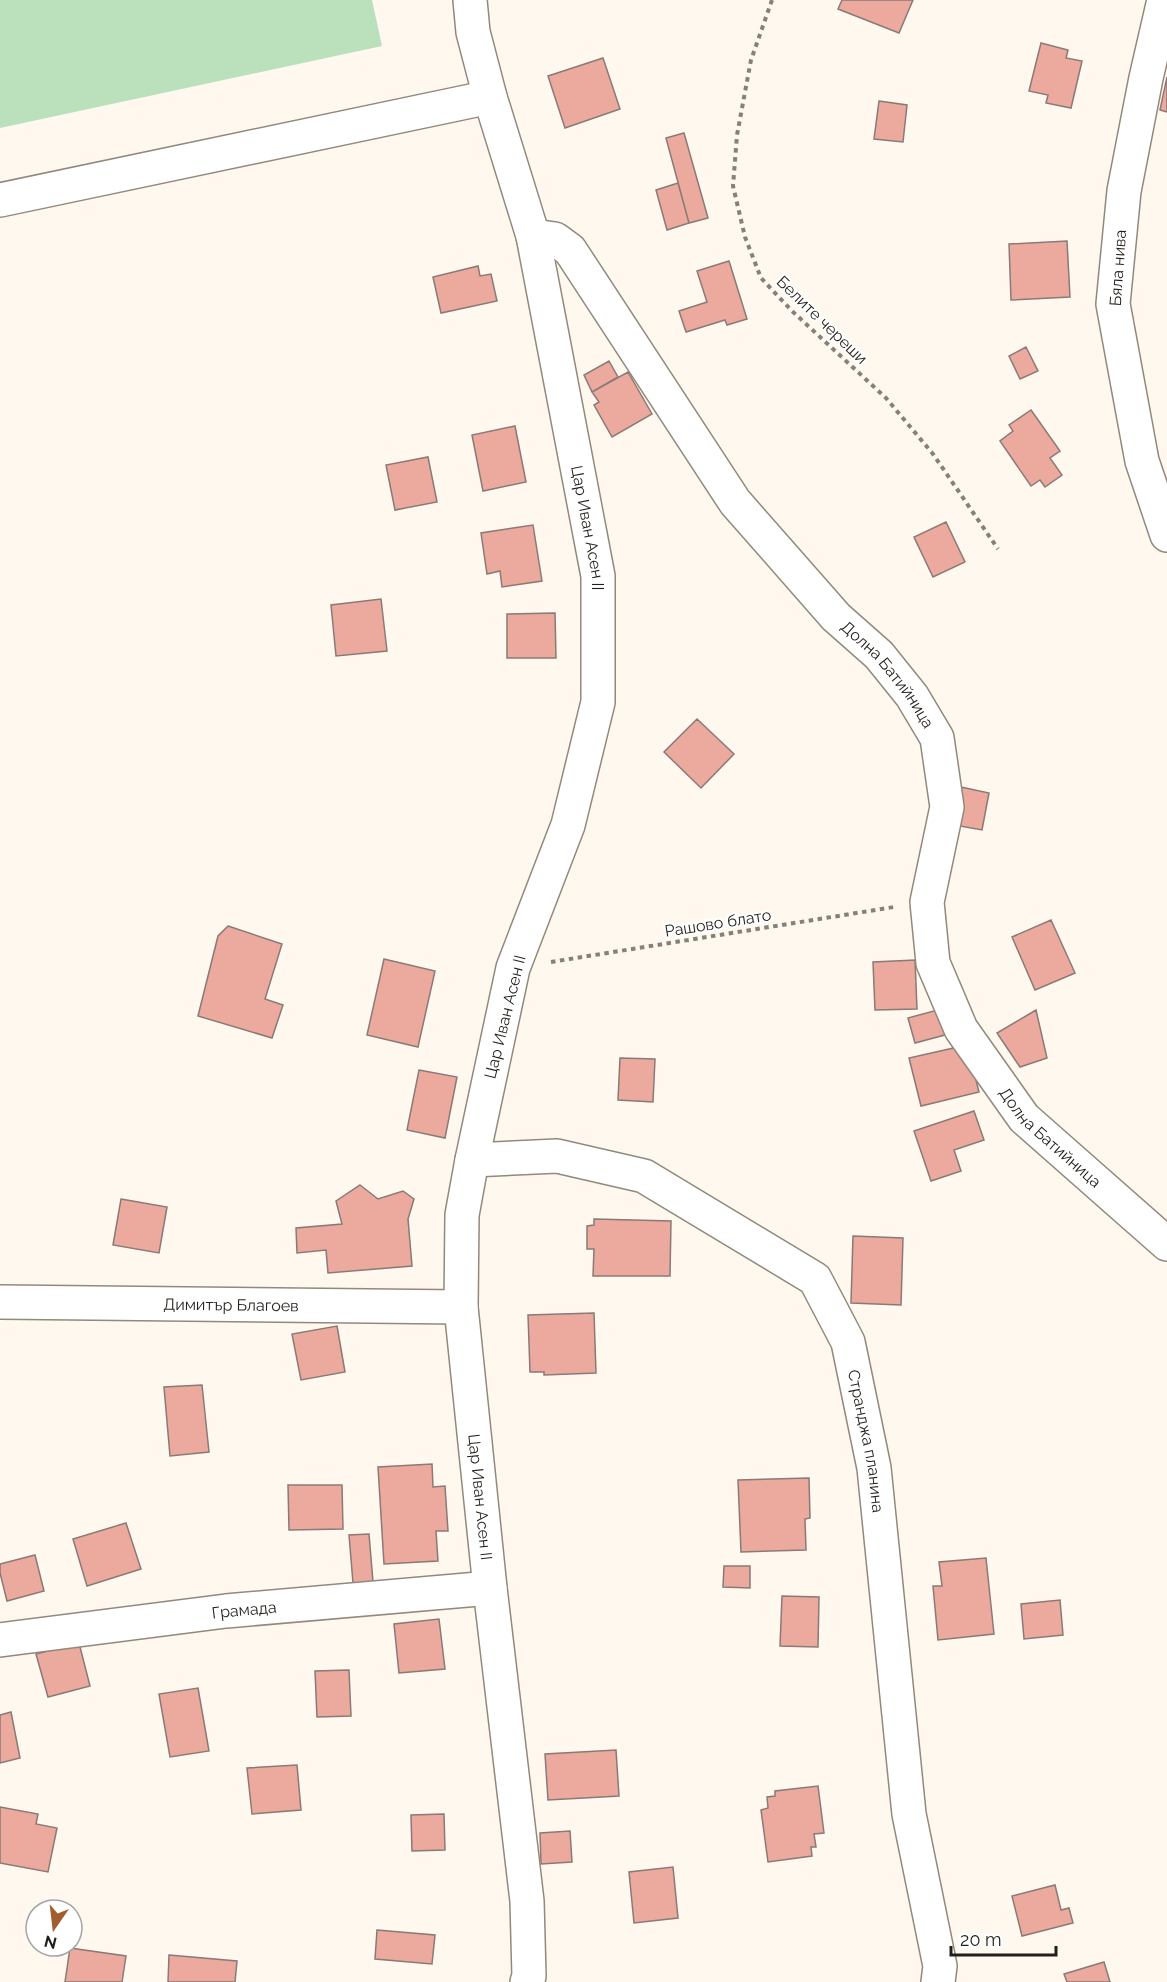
<svg xmlns="http://www.w3.org/2000/svg" width="1167" height="1982" viewBox="0 0 1167 1982" font-family="Raleway,sans-serif">
<rect width="100%" height="100%" fill="#fef8ef"/>
<path fill="#bbe0bc" d="M0,0H372L382,46L0,128Z"/>
<path fill="#ecaa9e" stroke="#8b7976" stroke-width="1.5" d="M842,0H913L899,33L838,9Z
M1041,43L1068,50L1066,58L1082,61L1071,108L1046,103L1048,95L1029,91Z
M603,58L620,109L565,128L548,76Z
M1167,77V112L1160,110Z
M879,101L907,105L903,142L874,139Z
M684,133L708,218L689,223L666,138Z
M678,183L689,223L667,230L656,190Z
M1067,241L1070,297L1011,300L1009,244Z
M729,261L747,319L727,325L725,320L686,332L679,311L707,302L697,271Z
M478,266L480,276L491,274L497,301L441,313L433,277Z
M1026,347L1038,371L1020,379L1009,356Z
M609,361L618,377L592,392L584,375Z
M628,372L652,414L612,437L594,405L599,402L592,392Z
M1031,410L1060,451L1050,458L1062,475L1045,487L1040,480L1031,486L1000,441L1013,431L1009,425Z
M515,426L526,482L483,491L472,435Z
M428,457L437,502L395,510L386,465Z
M946,522L965,562L933,577L914,537Z
M533,525L542,581L502,587L500,571L487,574L481,533Z
M381,599L387,651L336,656L331,605Z
M555,613L556,658H507V614Z
M697,719L734,754L701,788L664,752Z
M961,787L989,793L982,830L954,825Z
M1051,920L1075,973L1035,990L1012,937Z
M228,926L282,944L265,999L283,1005L272,1038L198,1016L218,936Z
M384,959L435,971L418,1047L367,1035Z
M915,960L917,1009L875,1010L873,962Z
M941,1009L956,1032L915,1043L908,1018Z
M1036,1010L1047,1058L1020,1067L997,1033Z
M967,1045L979,1092L921,1106L909,1058Z
M620,1058L655,1059L653,1102L618,1100Z
M419,1070L457,1077L445,1138L407,1130Z
M974,1111L984,1140L954,1150L961,1171L931,1181L914,1131Z
M360,1185L378,1199L403,1191L414,1199L408,1219L412,1266L328,1273L326,1250L297,1253L296,1228L342,1224L336,1201Z
M121,1199L167,1207L159,1253L113,1245Z
M594,1219L671,1221L670,1276H593L594,1249H587V1226L594,1225Z
M853,1236L903,1238L901,1305L851,1303Z
M594,1313L596,1373L544,1375V1372H530L528,1315Z
M337,1326L345,1372L301,1380L292,1334Z
M202,1385L209,1452L170,1456L164,1387Z
M432,1464L433,1487L445,1486L448,1531H436L438,1561L384,1564L378,1467Z
M809,1478L810,1518L805,1519L806,1550L741,1552L738,1480Z
M288,1485H342L343,1529L289,1530Z
M126,1523L141,1569L87,1586L73,1539Z
M369,1534L373,1582L353,1583L349,1535Z
M35,1555L44,1591L7,1601L0,1573V1564Z
M986,1558L994,1634L938,1640L933,1586H942L939,1562Z
M724,1566H750V1588L723,1587Z
M782,1596L819,1597L818,1647L780,1646Z
M1060,1600L1063,1635L1024,1639L1021,1604Z
M439,1619L445,1669L399,1673L394,1624Z
M79,1643L90,1686L48,1697L36,1654Z
M349,1670L351,1716L317,1717L315,1671Z
M198,1688L209,1751L170,1757L159,1694Z
M11,1712L20,1758L0,1763V1715Z
M616,1750L619,1796L548,1800L545,1754Z
M297,1765L301,1810L252,1814L247,1768Z
M818,1786L824,1833L814,1834L816,1847H811L812,1856L768,1862L761,1810L768,1808L767,1797L775,1796V1791Z
M0,1807L38,1814L36,1824L57,1828L48,1872L0,1863Z
M444,1814L445,1850L412,1851L411,1815Z
M570,1831L572,1862L541,1864L540,1833Z
M673,1867L678,1918L634,1923L629,1872Z
M1055,1885L1061,1910L1069,1908L1073,1923L1022,1936L1012,1896Z
M377,1930L435,1935L432,1964L375,1959Z
M70,1948L126,1956L122,1982H65Z
M169,1955L237,1961L235,1982H168Z
M1104,1962L1110,1982H1067L1064,1974Z"/>
<g fill="none" stroke-linecap="round" stroke-linejoin="round">
<g stroke="#92897b" stroke-width="36">
<g id="minor">
<path id="s1" d="M470,0L473,32L490,97L533,236L598,576V702L568,825L513,968L472,1160L462,1215L461,1307L490,1588L527,1901L529,1976L527,1982"/>
<path d="M1164,0L1146,78L1124,191L1113,304L1142,461L1167,535"/>
<path d="M0,200L490,97"/>
<path id="s2" d="M533,236L555,239L570,250L735,502L836,617L879,655L912,696L937,738L947,807L927,902L933,963L961,1029L1024,1118L1167,1244"/>
<path id="s3" d="M472,1160L557,1156L644,1176L815,1279L848,1342L874,1468L909,1814L940,1966L938,1982"/>
<path id="s4" d="M0,1302L461,1307"/>
<path id="s5" d="M0,1640L226,1611L490,1588"/>
</g>
</g>
<path stroke="#85817a" stroke-width="4" stroke-dasharray="4.5 4.5" stroke-linecap="butt" d="M772,0L751,60L737,135L733,186L745,237L761,278L792,311L886,398L933,454L998,549
M551,962L894,907"/>
<use href="#minor" stroke="#fff" stroke-width="33"/>
</g>
<g text-anchor="middle" dominant-baseline="central" stroke-width="4.5" stroke-linejoin="round" paint-order="stroke">
<g font-size="16" fill="#221f1a" stroke="#fff">
<text transform="translate(1118 268) rotate(-86)">Бяла нива</text>
<text transform="translate(822 320) rotate(44)">Белите череши</text>
<text stroke="none"><textPath href="#s1" startOffset="542">Цар Иван Асен II</textPath></text>
<text stroke="none"><textPath href="#s2" startOffset="573">Долна Батийница</textPath></text>
<text transform="translate(718 923) rotate(-9)">Рашово блато</text>
<text transform="translate(505 1017) rotate(-76)">Цар Иван Асен II</text>
<text stroke="none"><textPath href="#s2" startOffset="1095">Долна Батийница</textPath></text>
<text stroke="none"><textPath href="#s4" startOffset="231">Димитър Благоев</textPath></text>
<text stroke="none"><textPath href="#s3" startOffset="546">Странджа планина</textPath></text>
<text stroke="none"><textPath href="#s1" startOffset="1532">Цар Иван Асен II</textPath></text>
<text stroke="none"><textPath href="#s5" startOffset="246">Грамада</textPath></text>
</g>
</g>
<g transform="translate(54 1928) rotate(194)"><circle r="28" fill="#ffffff" stroke="#a7a5a3" stroke-width="1.5"/>
<path d="M0-4.5L10 22L0 15L-10 22Z" fill="#a15c2f"/>
<text y="-9" font-size="16" font-weight="bold" text-anchor="middle" fill="#221f1a">N</text>
</g>
<path d="M951 1946v9h105v-9" fill="none" stroke="#221f1a" stroke-width="3"/>
<text x="960" y="1946" font-size="18" fill="#221f1a" stroke="#ffffff" stroke-width="4.5" paint-order="stroke">20 m</text>
</svg>
